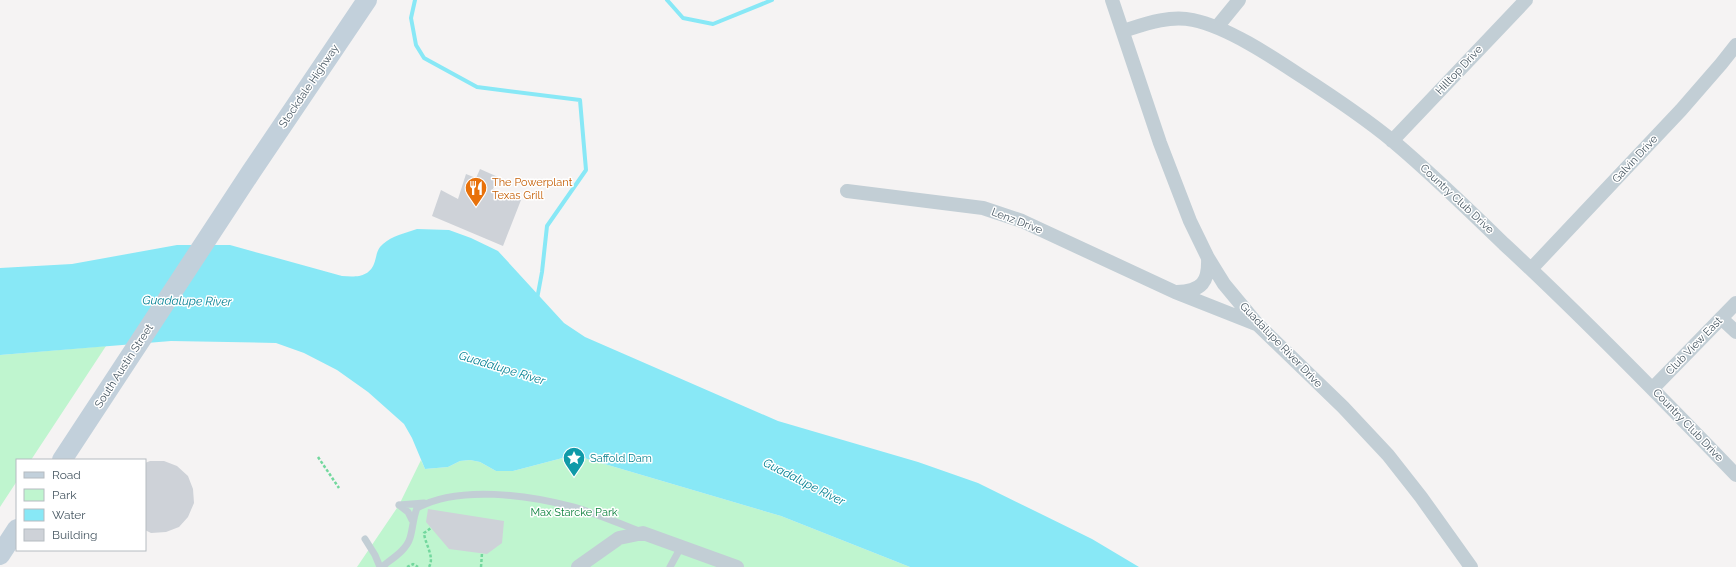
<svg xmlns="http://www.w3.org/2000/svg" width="1736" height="567" viewBox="0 0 1736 567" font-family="Raleway,sans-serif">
<rect width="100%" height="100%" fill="#f5f3f3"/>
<path fill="#bff5cf" d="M106,346L31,460H17V481L0,507V355Z
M574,455L781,516L910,567H357L399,505L421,460L425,469L448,467L460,461L470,460L480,462L496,471H513Z"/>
<path fill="#88e8f6" d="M417,229L449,230L471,238L498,251L564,323L585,337L778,421L918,462L978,483L1092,539L1139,567H910L781,516L574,455L513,471H496L480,462L470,460L460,461L448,467L425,469L412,438L404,424L368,392L337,370L304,353L276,343L171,341L0,355V268L72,264L177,245H230L342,276C356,277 370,278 375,261C377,254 377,249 383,244C392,236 405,233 417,229Z"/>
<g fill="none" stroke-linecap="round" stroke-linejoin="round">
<path stroke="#88e8f6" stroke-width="4" d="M415,0L411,18L416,45L424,58L477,87L580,100L586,170L547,226L542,272L537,299
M667,0L683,18L713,24L772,0"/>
</g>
<path fill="#ced2d8" d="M480,169L498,177L493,189L521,200L503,246L432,216L441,190L458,199L466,174L476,178Z
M150,461H164L177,466L188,476L193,489L194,503L188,517L179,527L166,532L151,533L145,530V463Z
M428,509L504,521L502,543L487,554L449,549L426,522Z"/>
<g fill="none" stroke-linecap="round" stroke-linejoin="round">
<path stroke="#72d79d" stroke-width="2.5" stroke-dasharray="3 2" stroke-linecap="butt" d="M318,457L339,488
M407,567L413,564L418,567
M429,567C435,557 425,544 424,533L431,528
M481,567L482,553"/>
<path stroke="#c2ced5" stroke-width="7" d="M399,505L424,503
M399,505L408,512L412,520
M365,539L375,555L380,567
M382,567C391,559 406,551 410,538C413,528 413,518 417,508C459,485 529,495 573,507C596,513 618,523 639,531
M670,567L681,547"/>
<path stroke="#c2ced5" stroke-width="14" d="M1112,0L1160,143L1190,221L1208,258L1224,284L1258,325L1343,407L1388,455L1421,497L1471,567
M1217,27L1239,0
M1123,31C1145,24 1169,15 1193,20C1227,27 1271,56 1301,76C1332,96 1365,118 1394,142C1432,174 1468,209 1504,244C1584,318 1660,396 1736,475
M1392,141L1526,0
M847,191L983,208L1022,221L1175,292L1256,324
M1531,269L1681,110L1721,64L1736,45
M1177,292C1202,291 1209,282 1208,258
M1721,318L1736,332
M1653,388L1736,303
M578,567L619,538L643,533L737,567"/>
<path stroke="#c2d0db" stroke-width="20" d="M62,460L251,172L367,0
M0,555L17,529"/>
</g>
<defs>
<g id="restaurant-pin" transform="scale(1.15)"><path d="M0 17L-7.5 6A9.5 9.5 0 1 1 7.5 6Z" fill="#e8710a" stroke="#fff"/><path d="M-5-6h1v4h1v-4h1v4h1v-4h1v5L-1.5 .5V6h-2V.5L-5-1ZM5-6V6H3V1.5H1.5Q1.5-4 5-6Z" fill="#fff"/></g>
<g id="sight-pin" transform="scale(1.15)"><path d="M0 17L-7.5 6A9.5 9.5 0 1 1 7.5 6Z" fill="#0f9aa8" stroke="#fff"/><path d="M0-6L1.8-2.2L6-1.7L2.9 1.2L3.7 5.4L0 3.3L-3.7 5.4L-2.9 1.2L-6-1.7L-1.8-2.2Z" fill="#fff"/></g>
</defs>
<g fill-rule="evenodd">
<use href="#restaurant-pin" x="476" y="188"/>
<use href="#sight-pin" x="574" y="458"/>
</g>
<g text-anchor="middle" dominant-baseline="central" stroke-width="3" stroke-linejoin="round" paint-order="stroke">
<g font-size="11" fill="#485863" stroke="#fff">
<text transform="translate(1459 70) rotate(-47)">Hilltop Drive</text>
<text transform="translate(309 86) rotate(-56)">Stockdale Highway</text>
<text transform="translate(1635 159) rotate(-47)">Galvin Drive</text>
<text transform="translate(1457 199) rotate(43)">Country Club Drive</text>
<text transform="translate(1017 221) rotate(21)">Lenz Drive</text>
<text transform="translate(1281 345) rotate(46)">Guadalupe River Drive</text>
<text transform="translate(1694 346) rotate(-46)">Club View East</text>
<text transform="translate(124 366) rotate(-57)">South Austin Street</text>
<text transform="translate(1688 425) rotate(46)">Country Club Drive</text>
</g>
<g font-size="11" fill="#c56008" stroke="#fff" text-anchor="start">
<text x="492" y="182">The Powerplant<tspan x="492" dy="13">Texas Grill</tspan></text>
</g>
<g font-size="11" fill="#0d838f" stroke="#fff" text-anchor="start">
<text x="590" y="458">Saffold Dam</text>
</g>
<g font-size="11" fill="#0e823e" stroke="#fff">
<text x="574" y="512">Max Starcke Park</text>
</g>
<g font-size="12" font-style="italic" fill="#048193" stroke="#fff">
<text transform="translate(187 301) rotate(1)">Guadalupe River</text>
<text transform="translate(502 368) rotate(17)">Guadalupe River</text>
<text transform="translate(804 482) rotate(27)">Guadalupe River</text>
</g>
</g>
<rect x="16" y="459" width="130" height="92" fill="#ffffff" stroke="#b6bcc1"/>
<rect x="24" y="472" width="20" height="6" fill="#c2d0db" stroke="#b6bcc1"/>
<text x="52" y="479" font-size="12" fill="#485863">Road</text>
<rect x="24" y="489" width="20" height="12" fill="#bff5cf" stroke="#b6bcc1"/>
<text x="52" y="499" font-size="12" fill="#485863">Park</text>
<rect x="24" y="509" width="20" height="12" fill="#88e8f6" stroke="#b6bcc1"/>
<text x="52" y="519" font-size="12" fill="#485863">Water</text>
<rect x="24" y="529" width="20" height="12" fill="#ced2d8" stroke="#b6bcc1"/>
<text x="52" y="539" font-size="12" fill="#485863">Building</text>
</svg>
